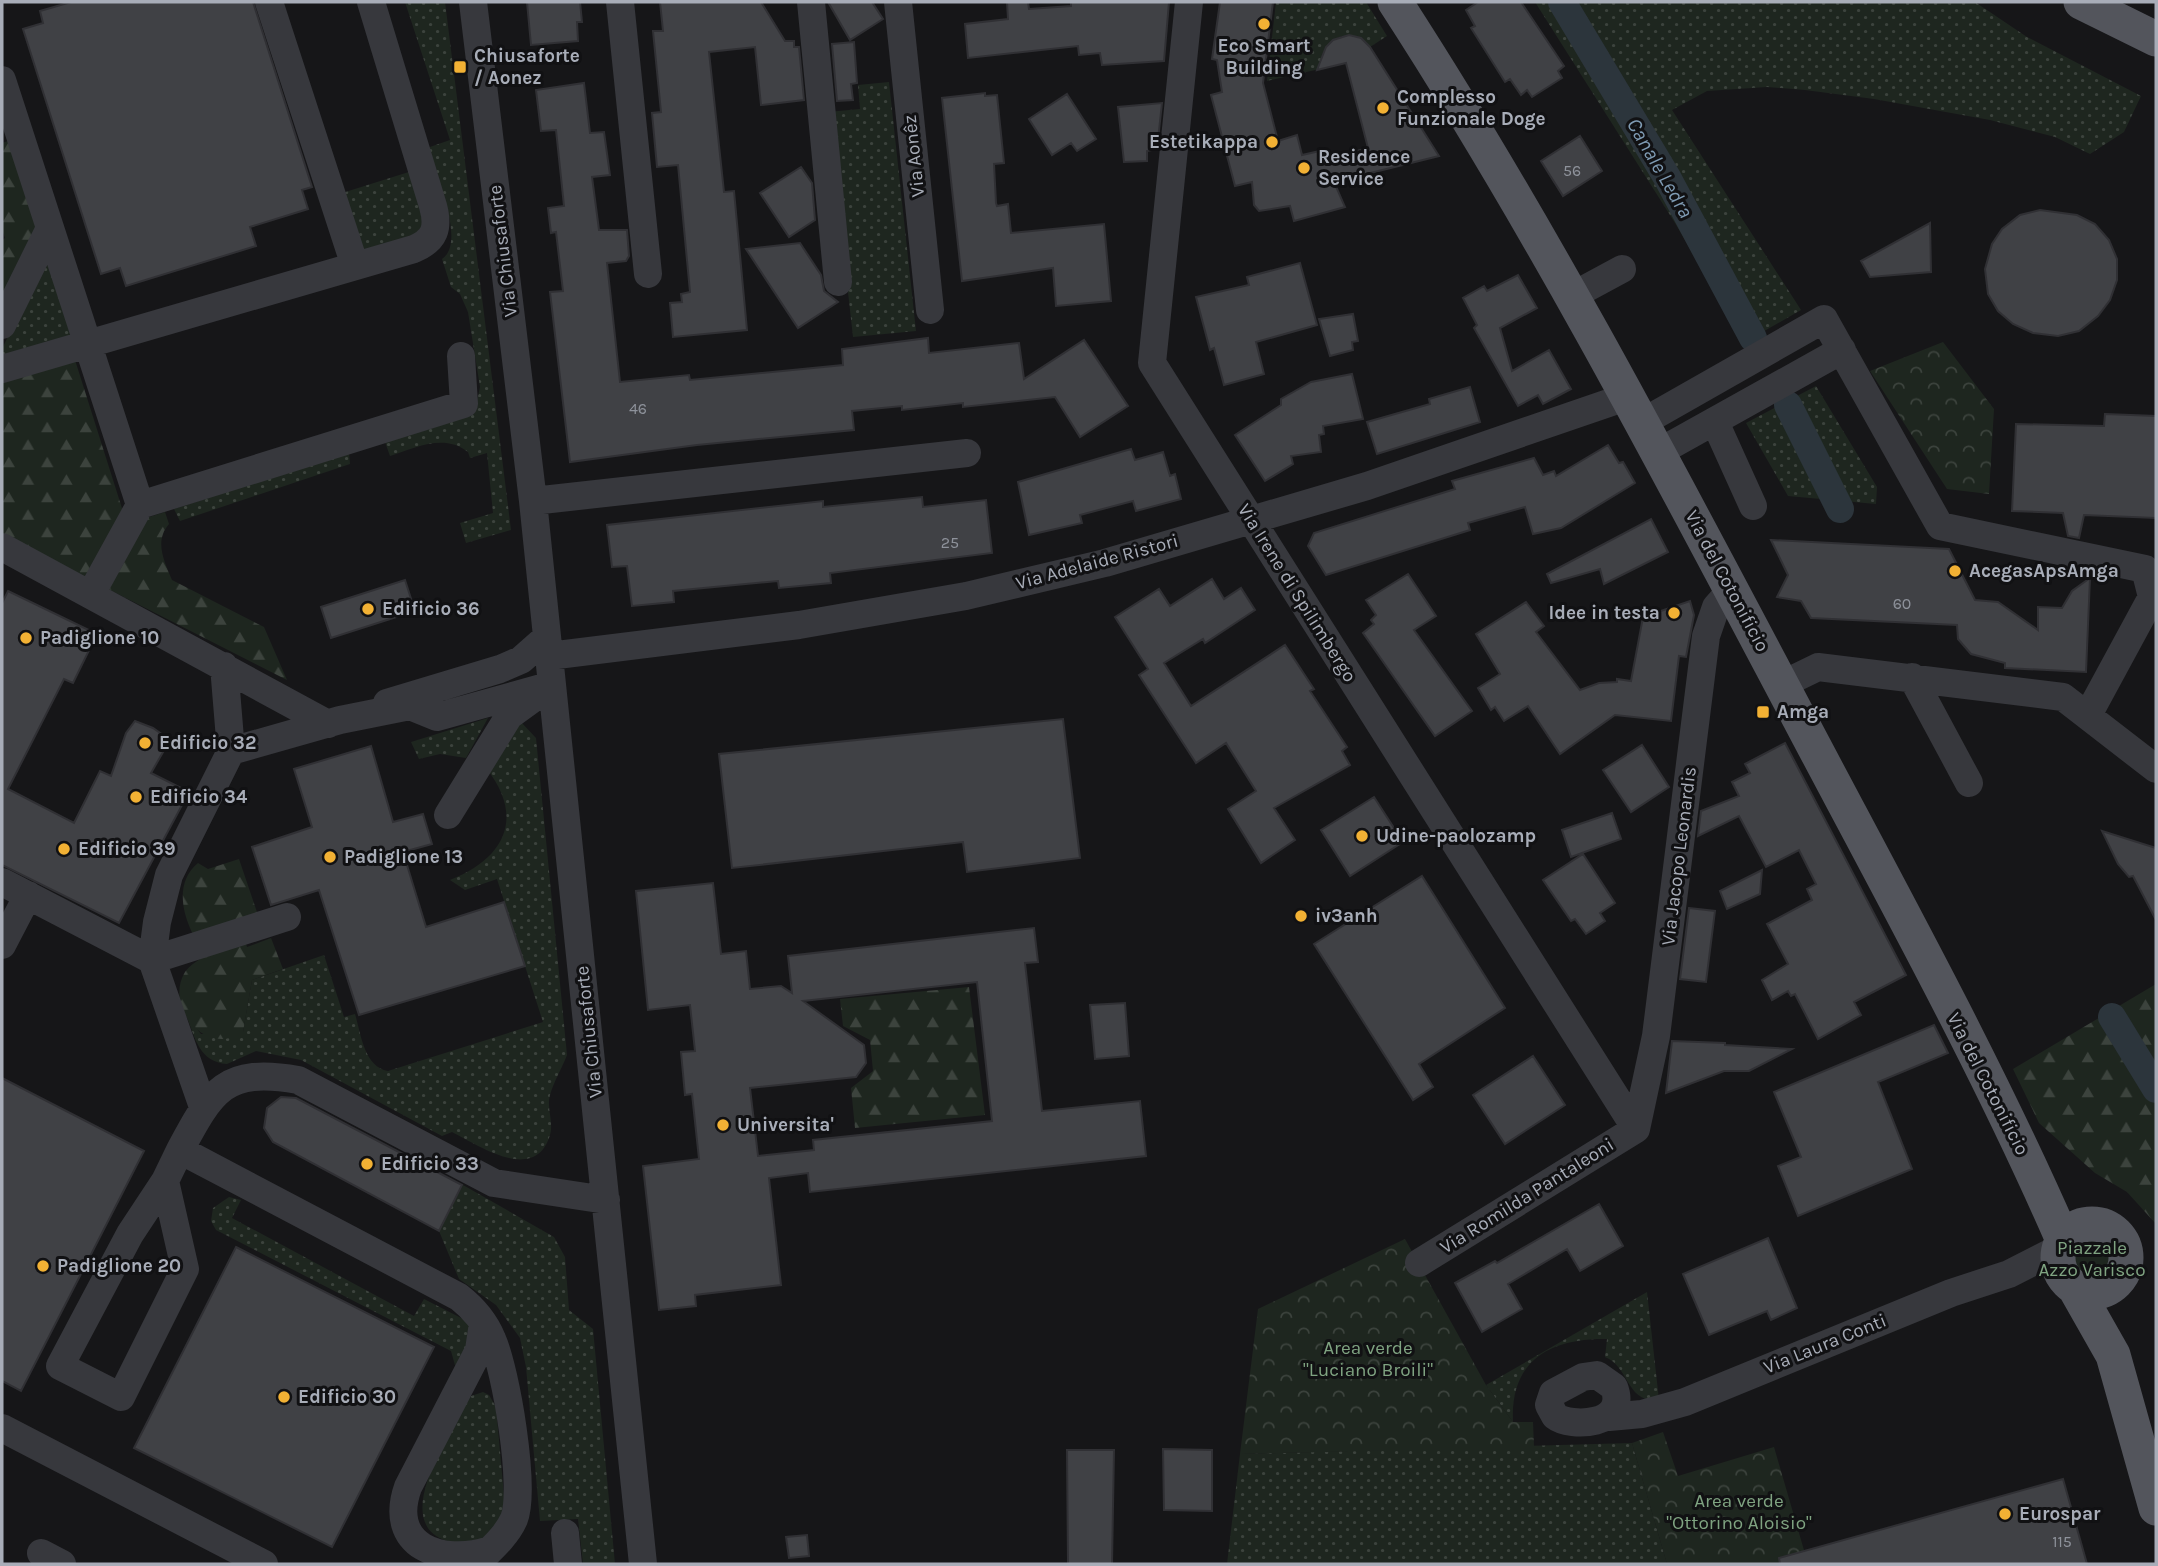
<svg xmlns="http://www.w3.org/2000/svg" width="2158" height="1566" viewBox="0 0 2158 1566" font-family="Karla,sans-serif">
<defs>
<pattern id="grass-dots" width="8" height="8" patternUnits="userSpaceOnUse" patternTransform="scale(1.75)"><rect width="8" height="8" fill="#1e261f"/><path d="M2 2h.1M6 6h.1" fill="none" stroke="#3c433d" stroke-width="1.8" stroke-linecap="round"/></pattern>
<pattern id="forest-firs" width="22" height="20" patternUnits="userSpaceOnUse" patternTransform="scale(1.75)"><rect width="22" height="20" fill="#1e261f"/><path d="M5 1l3.5 6h-7zM16 11l3.5 6h-7z" fill="#3c433d"/></pattern>
<pattern id="park-crowns" width="20" height="18" patternUnits="userSpaceOnUse" patternTransform="scale(1.75)"><rect width="20" height="18" fill="#1e261f"/><path d="M2 6a3 3 0 1 1 6 0M12 15a3 3 0 1 1 6 0" fill="none" stroke="#3c433d"/></pattern>
</defs>
<rect width="100%" height="100%" fill="#161618"/>
<path fill="url(#grass-dots)" d="M405,2H445L511,530L466,543L460,523L493,513L487,453L470,458L468,452C444,433 415,448 390,456L385,442L476,406L480,387L468,312L460,294L451,287L442,259C467,242 435,172 427,148L450,140Z
M1276,2H1366L1387,36L1370,47L1361,38L1342,36C1327,42 1321,52 1324,68L1267,81Z
M1535,2H1975L2027,37L2141,96L2124,132L2090,154L2055,137L1990,120L1874,99L1805,90L1767,87L1707,91L1672,110L1801,310L1745,342L1675,223Z
M889,82L916,331L853,337L828,112L860,109L858,85Z
M412,171L426,231L362,258L339,194Z
M47,254L74,338L2,358V349Z
M1816,386L1877,487L1876,504L1788,496L1746,423Z
M349,452L350,464L180,521L174,509Z
M488,718L466,758L440,754L419,759L411,742Z
M520,721L536,738L567,1055C562,1068 554,1081 550,1095C546,1109 555,1123 549,1138C533,1183 478,1145 452,1132L442,1136L301,1060L256,1051L227,1064C200,1062 195,1039 187,1017L201,1034L243,1032L252,980L324,955L344,1017L355,1014C361,1034 364,1067 388,1071L543,1022L497,879L465,890L450,880C504,859 526,818 486,768Z
M463,1185L554,1237L565,1257L569,1310L593,1329L615,1564H583L578,1519L540,1521L526,1367L520,1338L496,1305L459,1279L439,1231Z
M229,1197L241,1200L232,1218L414,1316L424,1299L467,1321L471,1328L458,1376L451,1351L216,1230L211,1221L213,1208Z
M1647,1292L1659,1400C1626,1404 1630,1367 1605,1357L1607,1339C1549,1338 1510,1361 1513,1422L1486,1385Z
M483,1392L489,1395L496,1407L505,1507L494,1531L475,1545C466,1543 456,1543 447,1541C389,1523 450,1435 465,1406L471,1396Z
M1632,1443L1667,1564H1227L1240,1454Z"/>
<path fill="url(#forest-firs)" d="M8,141L37,230L2,301V240L5,238L2,229V143Z
M75,360L127,524L165,512L169,524C154,541 164,561 172,580L264,627L287,680L2,535V383Z
M239,859L260,921L241,928L247,947L271,938L283,969L252,980L243,1032C205,1058 164,1006 185,972C190,965 199,960 206,955C187,930 169,887 198,863L208,869Z
M2156,984V1224L2127,1192L2095,1173L2039,1123L2013,1069Z
M969,987L985,1115L855,1128L851,1088L873,1071L870,1040L843,1026L840,999Z"/>
<path fill="url(#park-crowns)" d="M1943,342L1994,409L1989,494L1947,489L1870,371Z
M2083,1225C2145,1216 2137,1311 2079,1286C2067,1281 2062,1277 2058,1264L2075,1228Z
M1405,1239L1486,1385L1513,1422H1533L1534,1447L1240,1454L1258,1309Z
M1663,1432L1678,1476L1774,1447L1808,1564H1667L1632,1443Z"/>
<g fill="none" stroke-linecap="round" stroke-linejoin="round">
<path stroke="#2c353c" stroke-width="28" d="M1562,2L1668,179L1753,338
M1788,405L1840,509
M2112,1017L2156,1089"/>
</g>
<path fill="#404145" stroke="#303034" stroke-width="2" fill-rule="evenodd" d="M71,2H253L312,187L302,190L308,209L250,227L256,246L126,286L120,268L101,274L23,29L43,23L40,11Z
M527,2H580L582,22H577L578,41L531,45Z
M660,2H761L785,41H794V47H799L804,100L761,105L755,47L709,52L724,192L734,191L747,330L673,337L670,303L682,302L681,294L690,292L678,165L657,167L652,113L661,112L653,31H663Z
M828,2H872L883,19L850,40Z
M1007,2H1028L1029,9L1071,6V2H1169L1164,61L1102,65L1100,53L1079,55L1078,46L968,58L965,24L1008,19Z
M1220,2H1273L1263,83L1278,141L1297,135L1302,155L1324,150L1326,159L1368,148L1346,63L1317,70L1326,47L1333,40L1349,35L1361,38L1370,47L1439,156L1334,182L1345,207L1294,221L1290,206L1259,211L1254,205L1252,182L1235,186L1211,95L1222,92L1217,60L1212,59Z
M1478,2H1521L1564,66L1558,71L1562,78L1532,97L1527,90L1521,95L1510,79L1505,82L1471,28L1475,26L1466,10Z
M854,42L857,83L851,84L853,100L837,101L832,44Z
M584,83L590,133L604,132L610,175L592,177L599,230H627L629,256L626,261L607,263L620,382L689,375L690,380L843,365L842,349L928,338L929,353L1019,343L1024,379L1084,340L1128,406L1080,437L1055,397L963,407V403L902,410V406L852,411L854,430L697,445L570,462L550,292L563,291L556,232L551,233L548,208L564,206L556,130L541,131L536,90Z
M985,93V96L997,95L1004,163L994,164L996,203L997,206L1008,204L1011,233L1104,224L1111,301L1056,306L1053,268L962,281L942,98Z
M1067,94L1096,139L1077,151L1071,143L1052,155L1029,119Z
M1162,103L1157,149L1147,151V161L1124,162L1118,107Z
M1580,136L1602,171L1563,196L1541,161Z
M801,167L812,183L815,220L789,237L760,193Z
M2040,210L2077,215L2095,224L2109,240L2117,259V280L2110,300L2098,316L2079,331L2058,336L2033,333L2013,324L1998,311L1988,294L1985,269L1992,244L2002,229L2020,215Z
M1930,223L1931,272L1870,277L1861,261Z
M800,243L821,275L824,291L838,302L798,328L746,249Z
M1300,263L1317,325L1256,342L1264,374L1224,385L1214,348L1210,350L1196,297L1249,285L1247,277Z
M1518,275L1537,308L1500,328L1512,371L1549,350L1571,389L1543,404L1538,395L1518,406L1474,328L1477,325L1463,298L1484,286L1487,291Z
M1353,314L1358,341L1352,342L1353,350L1330,356L1319,319Z
M1352,374L1363,419L1323,426L1324,434L1319,435L1321,452L1291,456L1293,464L1265,481L1235,435L1281,405V399L1311,382Z
M1470,387L1480,422L1377,454L1367,422L1430,404L1429,399Z
M2105,414L2156,416V518L2084,515L2079,538L2068,536L2063,513L2012,511L2016,424L2104,426Z
M1608,445L1619,463L1623,462L1635,483L1561,528L1533,534L1525,507L1468,523L1470,530L1326,575L1308,546L1314,533L1455,489L1452,481L1534,458L1543,475L1554,471L1556,476Z
M1131,449L1135,460L1163,452L1170,476L1175,474L1181,499L1136,511L1133,501L1080,515L1082,523L1029,535L1018,482Z
M922,497L923,507L986,500L992,553L830,573L831,583L779,588L778,581L673,591L674,602L632,606L627,566L612,567L607,525L823,501V507Z
M1651,519L1668,552L1604,584L1600,569L1551,583L1547,574Z
M1771,540L1949,549L1975,600L1998,602L2038,630V607L2062,608L2072,591L2090,578L2086,672L2005,668V663L1971,654L1958,639L1957,625L1811,618L1801,601L1777,597L1788,575Z
M1408,574L1436,616L1414,630L1472,711L1435,736L1363,633L1374,624L1371,620L1376,615L1366,600Z
M1212,579L1224,599L1241,588L1255,610L1205,643L1203,639L1164,663L1191,706L1285,645L1314,689L1310,691L1347,747L1342,751L1350,765L1274,808L1295,840L1261,863L1228,809L1256,791L1226,743L1196,763L1139,675L1148,669L1115,617L1159,589L1170,606Z
M405,580L415,611L331,638L321,607Z
M8,591L97,634L73,683L64,679L8,789L74,823L100,771L111,776L126,733L135,721L153,728L170,740L151,773L189,792L119,923L2,865V603Z
M1690,601L1694,615L1686,657L1679,656L1671,721L1615,715L1560,754L1528,706L1504,721L1495,707L1491,710L1478,688L1500,674L1476,634L1526,602L1544,626L1536,632L1580,690L1599,683L1617,682V679L1631,681L1643,617Z
M1063,719L1080,858L967,872L963,842L732,868L719,754Z
M1785,743L1906,975L1854,1002L1861,1015L1818,1039L1795,994L1791,996L1788,991L1772,1000L1762,980L1788,964L1767,924L1812,900L1807,889L1816,884L1799,850L1766,867L1739,816L1698,836L1701,811L1739,796L1732,782L1750,773L1745,764Z
M1642,745L1669,787L1631,812L1603,770Z
M371,746L393,822L423,814L432,844L403,852L426,927L504,902L525,966L359,1015L319,890L271,905L252,847L312,827L294,769Z
M1374,797L1403,842L1350,876L1321,830Z
M1612,813L1621,839L1571,857L1562,830Z
M2102,831L2156,848V920L2133,876L2129,877L2118,864Z
M1583,854L1615,903L1600,913L1605,921L1586,934L1575,919L1571,921L1543,880Z
M1762,870L1760,894L1727,909L1720,891Z
M1422,876L1505,1008L1419,1064L1433,1087L1413,1100L1314,944Z
M713,883L721,954L746,951L750,989L781,986L792,993L788,956L1034,928L1038,962L1025,963L1042,1111L1140,1101L1146,1156L810,1192L808,1173L769,1178L781,1285L695,1295L696,1306L659,1310L643,1166L699,1159L692,1094L685,1095L681,1052L695,1051L690,1005L648,1010L636,891ZM977,982L992,1121L813,1140L814,1150L758,1156L750,1088L856,1077L866,1063L864,1045L803,1001Z
M1689,908L1715,911L1706,982L1680,979Z
M1125,1003L1129,1056L1095,1059L1090,1005Z
M1934,1025L1948,1053L1878,1082L1912,1169L1798,1216L1778,1166L1801,1157L1774,1092Z
M1672,1041L1725,1043V1045L1792,1049L1749,1071H1724L1666,1093Z
M1533,1056L1565,1105L1505,1144L1473,1095Z
M2,1078L144,1151L21,1391L2,1381Z
M281,1097L296,1098L462,1185L439,1231L273,1142L264,1128L267,1108Z
M1599,1204L1623,1246L1580,1271L1567,1249L1508,1284L1522,1309L1482,1332L1455,1283L1495,1261L1497,1263Z
M1768,1238L1797,1308L1771,1320L1767,1311L1709,1335L1683,1274Z
M236,1247L434,1347L332,1547L134,1448Z
M1163,1449L1212,1450V1511L1164,1510Z
M1067,1450H1114L1112,1564H1068Z
M2063,1479L2087,1564H1780L1779,1558Z
M807,1535L809,1556L789,1558L786,1537Z"/>
<g fill="none" stroke-linecap="round" stroke-linejoin="round">
<path stroke="#37383d" stroke-width="28" d="M269,2L355,266
M473,2L533,501L643,1564
M620,2L648,274
M811,2L838,282
M898,2L930,310
M1189,2L1152,363L1636,1129
M2,80L140,505
M1572,296L1622,269
M2,325L50,228
M2,369L414,249C435,240 439,228 433,206L371,2
M1643,422L1824,319L1940,526L2145,569L2152,597L2088,715
M1715,422L1753,506
M1659,452L1842,350
M533,501L967,453
M2,547L328,724
M91,594L140,505L464,404L461,356
M549,656L799,625L966,596L1105,563L1367,486L1629,396
M224,666L231,751
M1912,677L1969,783
M1781,685L1818,667L2063,697L2156,769
M387,703L500,669L521,660L547,637
M448,815L509,716L538,695
M2,882L152,960L287,917
M2,945L28,895
M203,1107L152,960L157,922L169,875L231,751L340,720L410,706L437,717L552,685
M1636,1129L1656,1036L1706,636L1716,607L1731,590
M180,1150C212,1090 225,1067 298,1080L494,1183L606,1200
M165,1181L185,1269L121,1397L60,1366L130,1234L165,1181L180,1150L459,1297C473,1308 485,1322 492,1339C506,1370 526,1489 514,1519C506,1537 489,1551 476,1564
M1419,1263L1636,1129
M483,1323L479,1350L408,1487C387,1546 441,1566 490,1550
M1597,1375L1614,1387C1629,1426 1570,1428 1555,1416L1549,1405L1553,1393L1583,1377Z
M1609,1417L1642,1414L1685,1402L1951,1293L2009,1274L2060,1248
M2,1428L264,1564
M565,1533L568,1564
M41,1553L62,1564"/>
<path stroke="#53555c" stroke-width="35" d="M1395,2C1544,232 1670,474 1798,716C1889,889 1985,1061 2063,1240
M2081,2L2156,39
M2058 1258a34 34 0 1 1 68 0a34 34 0 1 1-68 0Z
M2075,1288L2113,1355L2156,1508"/>
</g>
<g fill="#f2b134" stroke="#111113" stroke-width="2.5">
<circle cx="1264" cy="24" r="7"/>
<rect x="453" y="60" width="14" height="14" rx="3.5"/>
<circle cx="1383" cy="108" r="7"/>
<circle cx="1272" cy="142" r="7"/>
<circle cx="1304" cy="168" r="7"/>
<circle cx="1955" cy="571" r="7"/>
<circle cx="368" cy="609" r="7"/>
<circle cx="1674" cy="613" r="7"/>
<circle cx="26" cy="638" r="7"/>
<rect x="1756" y="705" width="14" height="14" rx="3.5"/>
<circle cx="145" cy="743" r="7"/>
<circle cx="136" cy="797" r="7"/>
<circle cx="1362" cy="836" r="7"/>
<circle cx="64" cy="849" r="7"/>
<circle cx="330" cy="857" r="7"/>
<circle cx="1301" cy="916" r="7"/>
<circle cx="723" cy="1125" r="7"/>
<circle cx="367" cy="1164" r="7"/>
<circle cx="43" cy="1266" r="7"/>
<circle cx="284" cy="1397" r="7"/>
<circle cx="2005" cy="1514" r="7"/>
</g>
<g text-anchor="middle" dominant-baseline="central" stroke-width="6" stroke-linejoin="round" paint-order="stroke">
<g font-size="16" fill="#8e929b">
<text x="1572" y="170">56</text>
<text x="638" y="408">46</text>
<text x="950" y="542">25</text>
<text x="1902" y="603">60</text>
<text x="2062" y="1541">115</text>
</g>
<g font-size="19" font-weight="bold" fill="#a8adb8" stroke="#111113" text-anchor="start">
<text x="1264" y="46" text-anchor="middle">Eco Smart<tspan x="1264" dy="22">Building</tspan></text>
<text x="474" y="56">Chiusaforte<tspan x="474" dy="22">/ Aonez</tspan></text>
<text x="1397" y="97">Complesso<tspan x="1397" dy="22">Funzionale Doge</tspan></text>
<text x="1258" y="142" text-anchor="end">Estetikappa</text>
<text x="1318" y="157">Residence<tspan x="1318" dy="22">Service</tspan></text>
<text x="1969" y="571">AcegasApsAmga</text>
<text x="382" y="609">Edificio 36</text>
<text x="1660" y="613" text-anchor="end">Idee in testa</text>
<text x="40" y="638">Padiglione 10</text>
<text x="1777" y="712">Amga</text>
<text x="159" y="743">Edificio 32</text>
<text x="150" y="797">Edificio 34</text>
<text x="1376" y="836">Udine-paolozamp</text>
<text x="78" y="849">Edificio 39</text>
<text x="344" y="857">Padiglione 13</text>
<text x="1315" y="916">iv3anh</text>
<text x="737" y="1125">Universita'</text>
<text x="381" y="1164">Edificio 33</text>
<text x="57" y="1266">Padiglione 20</text>
<text x="298" y="1397">Edificio 30</text>
<text x="2019" y="1514">Eurospar</text>
</g>
<g font-size="19" fill="#a8adb8" stroke="#111113">
<text transform="translate(914 156) rotate(-96)">Via Aonêz</text>
<text transform="translate(503 251) rotate(-97)">Via Chiusaforte</text>
<text transform="translate(1097 562) rotate(-15)">Via Adelaide Ristori</text>
<text transform="translate(1727 581) rotate(62)">Via del Cotonificio</text>
<text transform="translate(1297 593) rotate(58)">Via Irene di Spilimbergo</text>
<text transform="translate(1679 856) rotate(-83)">Via Jacopo Leonardis</text>
<text transform="translate(589 1032) rotate(-96)">Via Chiusaforte</text>
<text transform="translate(1988 1084) rotate(63)">Via del Cotonificio</text>
<text transform="translate(1527 1196) rotate(-32)">Via Romilda Pantaleoni</text>
<text transform="translate(1825 1344) rotate(-22)">Via Laura Conti</text>
</g>
<g font-size="19" fill="#7fa381" stroke="#111113">
<text x="2092" y="1248">Piazzale<tspan x="2092" dy="22">Azzo Varisco</tspan></text>
<text x="1368" y="1348">Area verde<tspan x="1368" dy="22">"Luciano Broili"</tspan></text>
<text x="1739" y="1501">Area verde<tspan x="1739" dy="22">"Ottorino Aloisio"</tspan></text>
</g>
<g font-size="21" font-style="italic" fill="#7f9bb3" stroke="#111113">
<text transform="translate(1660 168) rotate(60)">Canale Ledra</text>
</g>
</g>
<rect width="2158" height="1566" fill="none" stroke="#a8adb8" stroke-width="7"/>
</svg>
